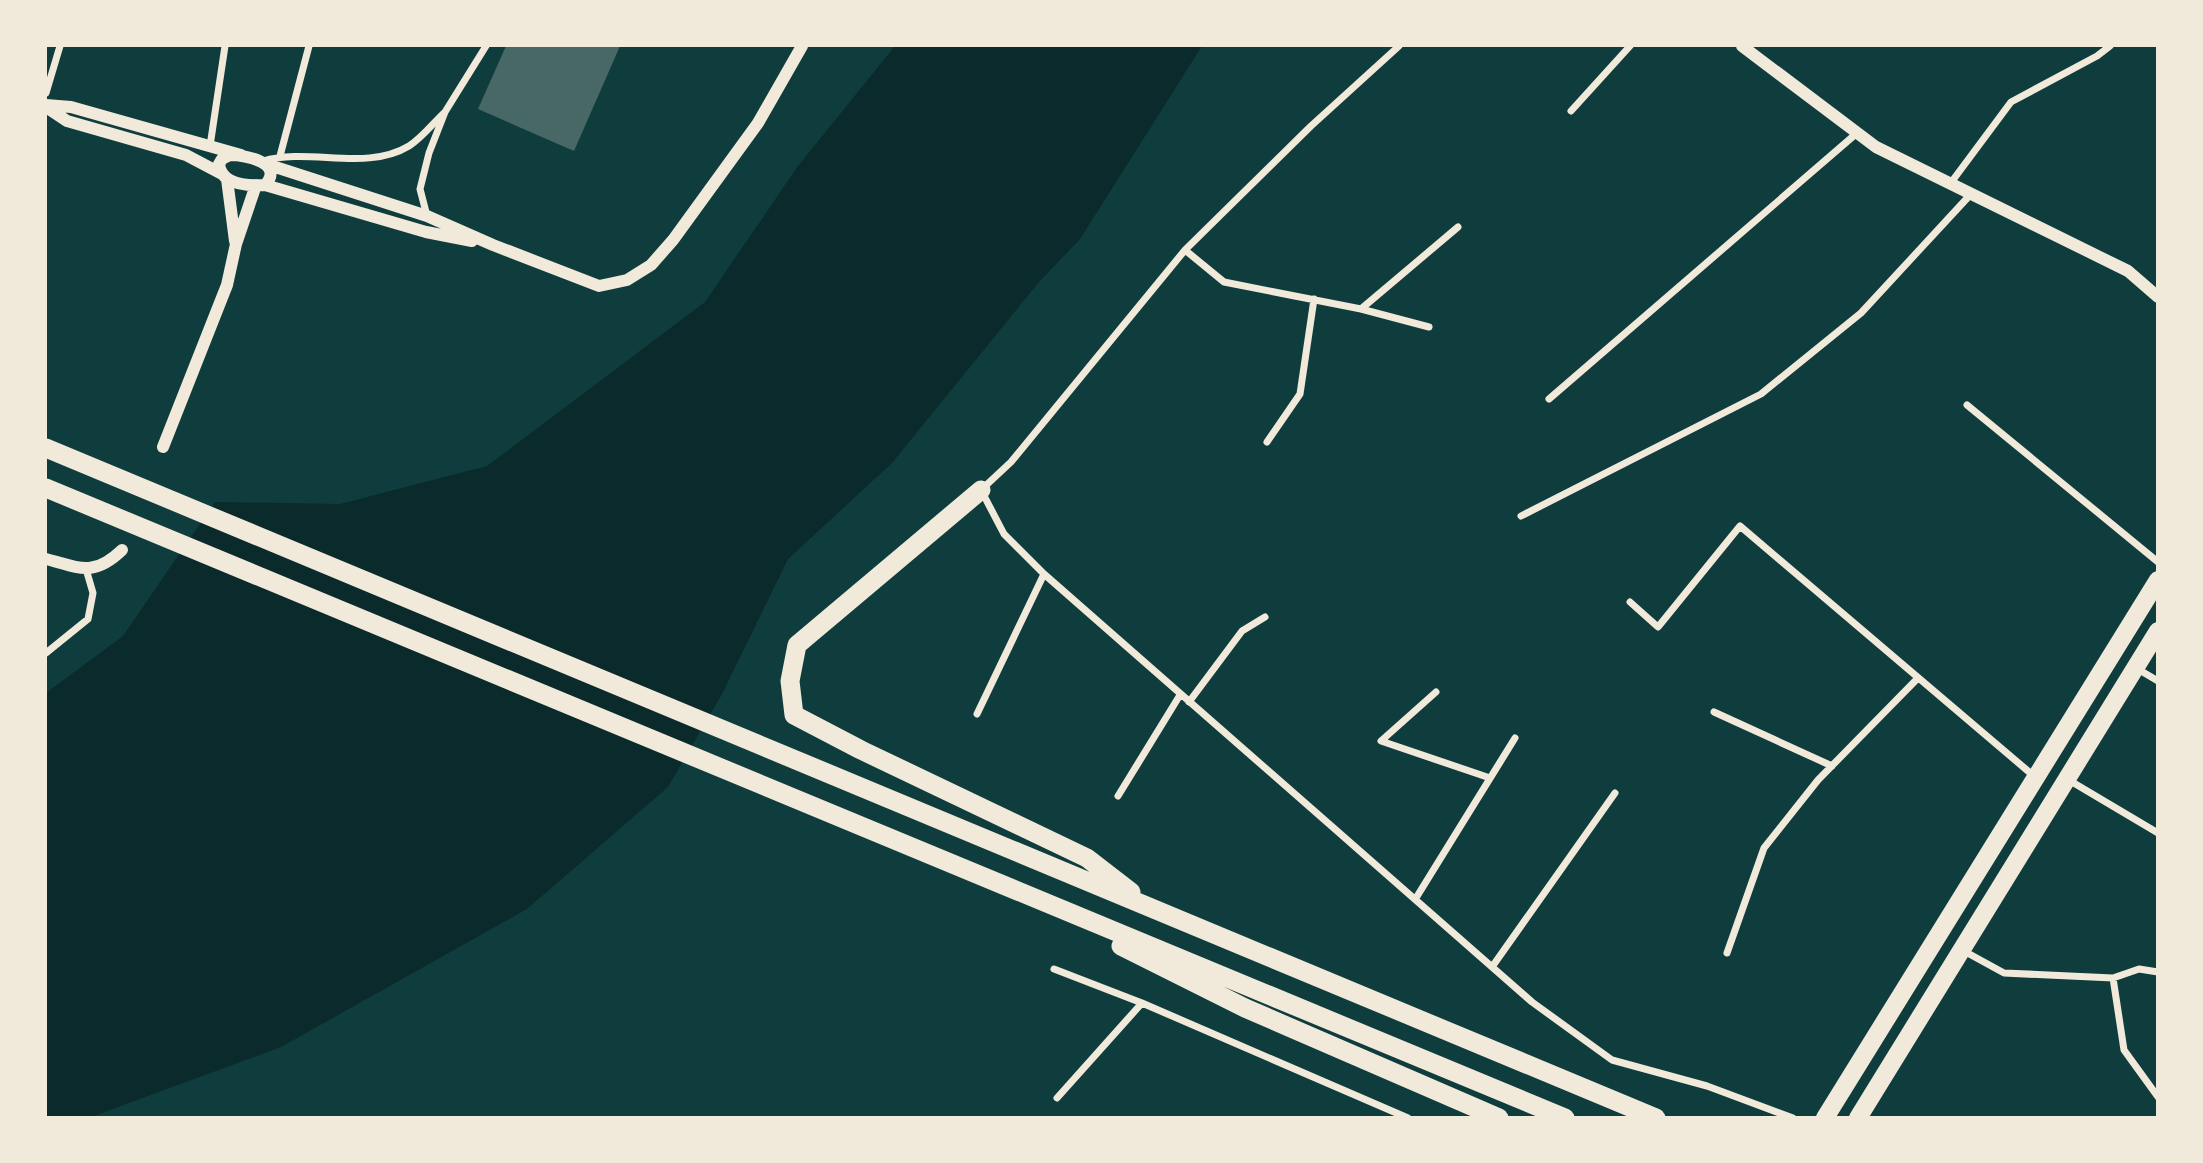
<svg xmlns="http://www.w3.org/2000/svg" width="2203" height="1163" viewBox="0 0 2203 1163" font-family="'Varela Round',sans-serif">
<rect width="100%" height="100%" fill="#0f3d3e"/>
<path fill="#0a2a2b" d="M895,46H1202L1080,239L1039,282L892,463L788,559L721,696L668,787L527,909L281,1047L91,1117H46V693L123,636L215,502L340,504L487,466L705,302L798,166Z"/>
<path fill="#486865" d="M506,46H620L574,151L478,109Z"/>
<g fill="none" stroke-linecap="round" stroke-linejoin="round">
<path stroke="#f1e9da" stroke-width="7" d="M1399,46L1311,126L1185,250L1011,462L981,490L1004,534L1044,574L1532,1002L1612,1060L1707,1086L1793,1118
M46,93L60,46
M1571,111L1630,46
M210,146L225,46
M280,156L309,46
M263,161C309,147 366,172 409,146C422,138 434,122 445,112
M1950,184L2011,102L2097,56L2110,46
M427,216L420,189L429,153L445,112L486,46
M1185,250L1224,282L1361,309L1429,327
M1361,309L1458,227
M1549,399L1857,133
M1967,405L2158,562
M1267,442L1300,394L1314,299
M1521,516L1761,394L1861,313L1971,194
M1630,602L1658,627L1740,526L2035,777
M46,653L88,619L93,593L86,569
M2136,668L2158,681
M1436,692L1381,741L1490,778
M1189,702L1242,631L1265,617
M1714,712L1832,766
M977,714L1044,574
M2067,779L2158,833
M1118,796L1180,695
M1416,898L1515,738
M1962,950L2004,973L2113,978L2124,1050L2158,1097
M1727,953L1764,848L1818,780L1918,678
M1492,967L1615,793
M1054,969L1142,1003L1408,1118
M2113,978L2139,969L2158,972
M1057,1098L1142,1003"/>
<path stroke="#f1e9da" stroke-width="12" d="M1742,46L1876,147L2128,271L2158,297
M46,105L71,107L241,155
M46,107L67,121L186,155L222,174
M230,155C246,155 285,163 265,185C248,186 221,185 219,164L222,159Z
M266,164L427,216L493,245L599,286L627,280L651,265L673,240L758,123L802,46
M227,179L235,241
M265,185L426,232L472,241
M163,447L227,285L236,244L256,185
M46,559C80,568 94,577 122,550"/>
<path stroke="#f1e9da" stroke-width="18" d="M1825,1118L2158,580
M1858,1118L2158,631"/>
<path stroke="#f1e9da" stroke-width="19" d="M46,448L1656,1118
M46,488L1565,1118
M981,490L797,645L790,681L794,715L861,750L1087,858L1131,892
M1121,946L1245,1008L1499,1118"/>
</g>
<rect width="2203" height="1163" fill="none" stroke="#f1e9da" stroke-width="94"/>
</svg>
